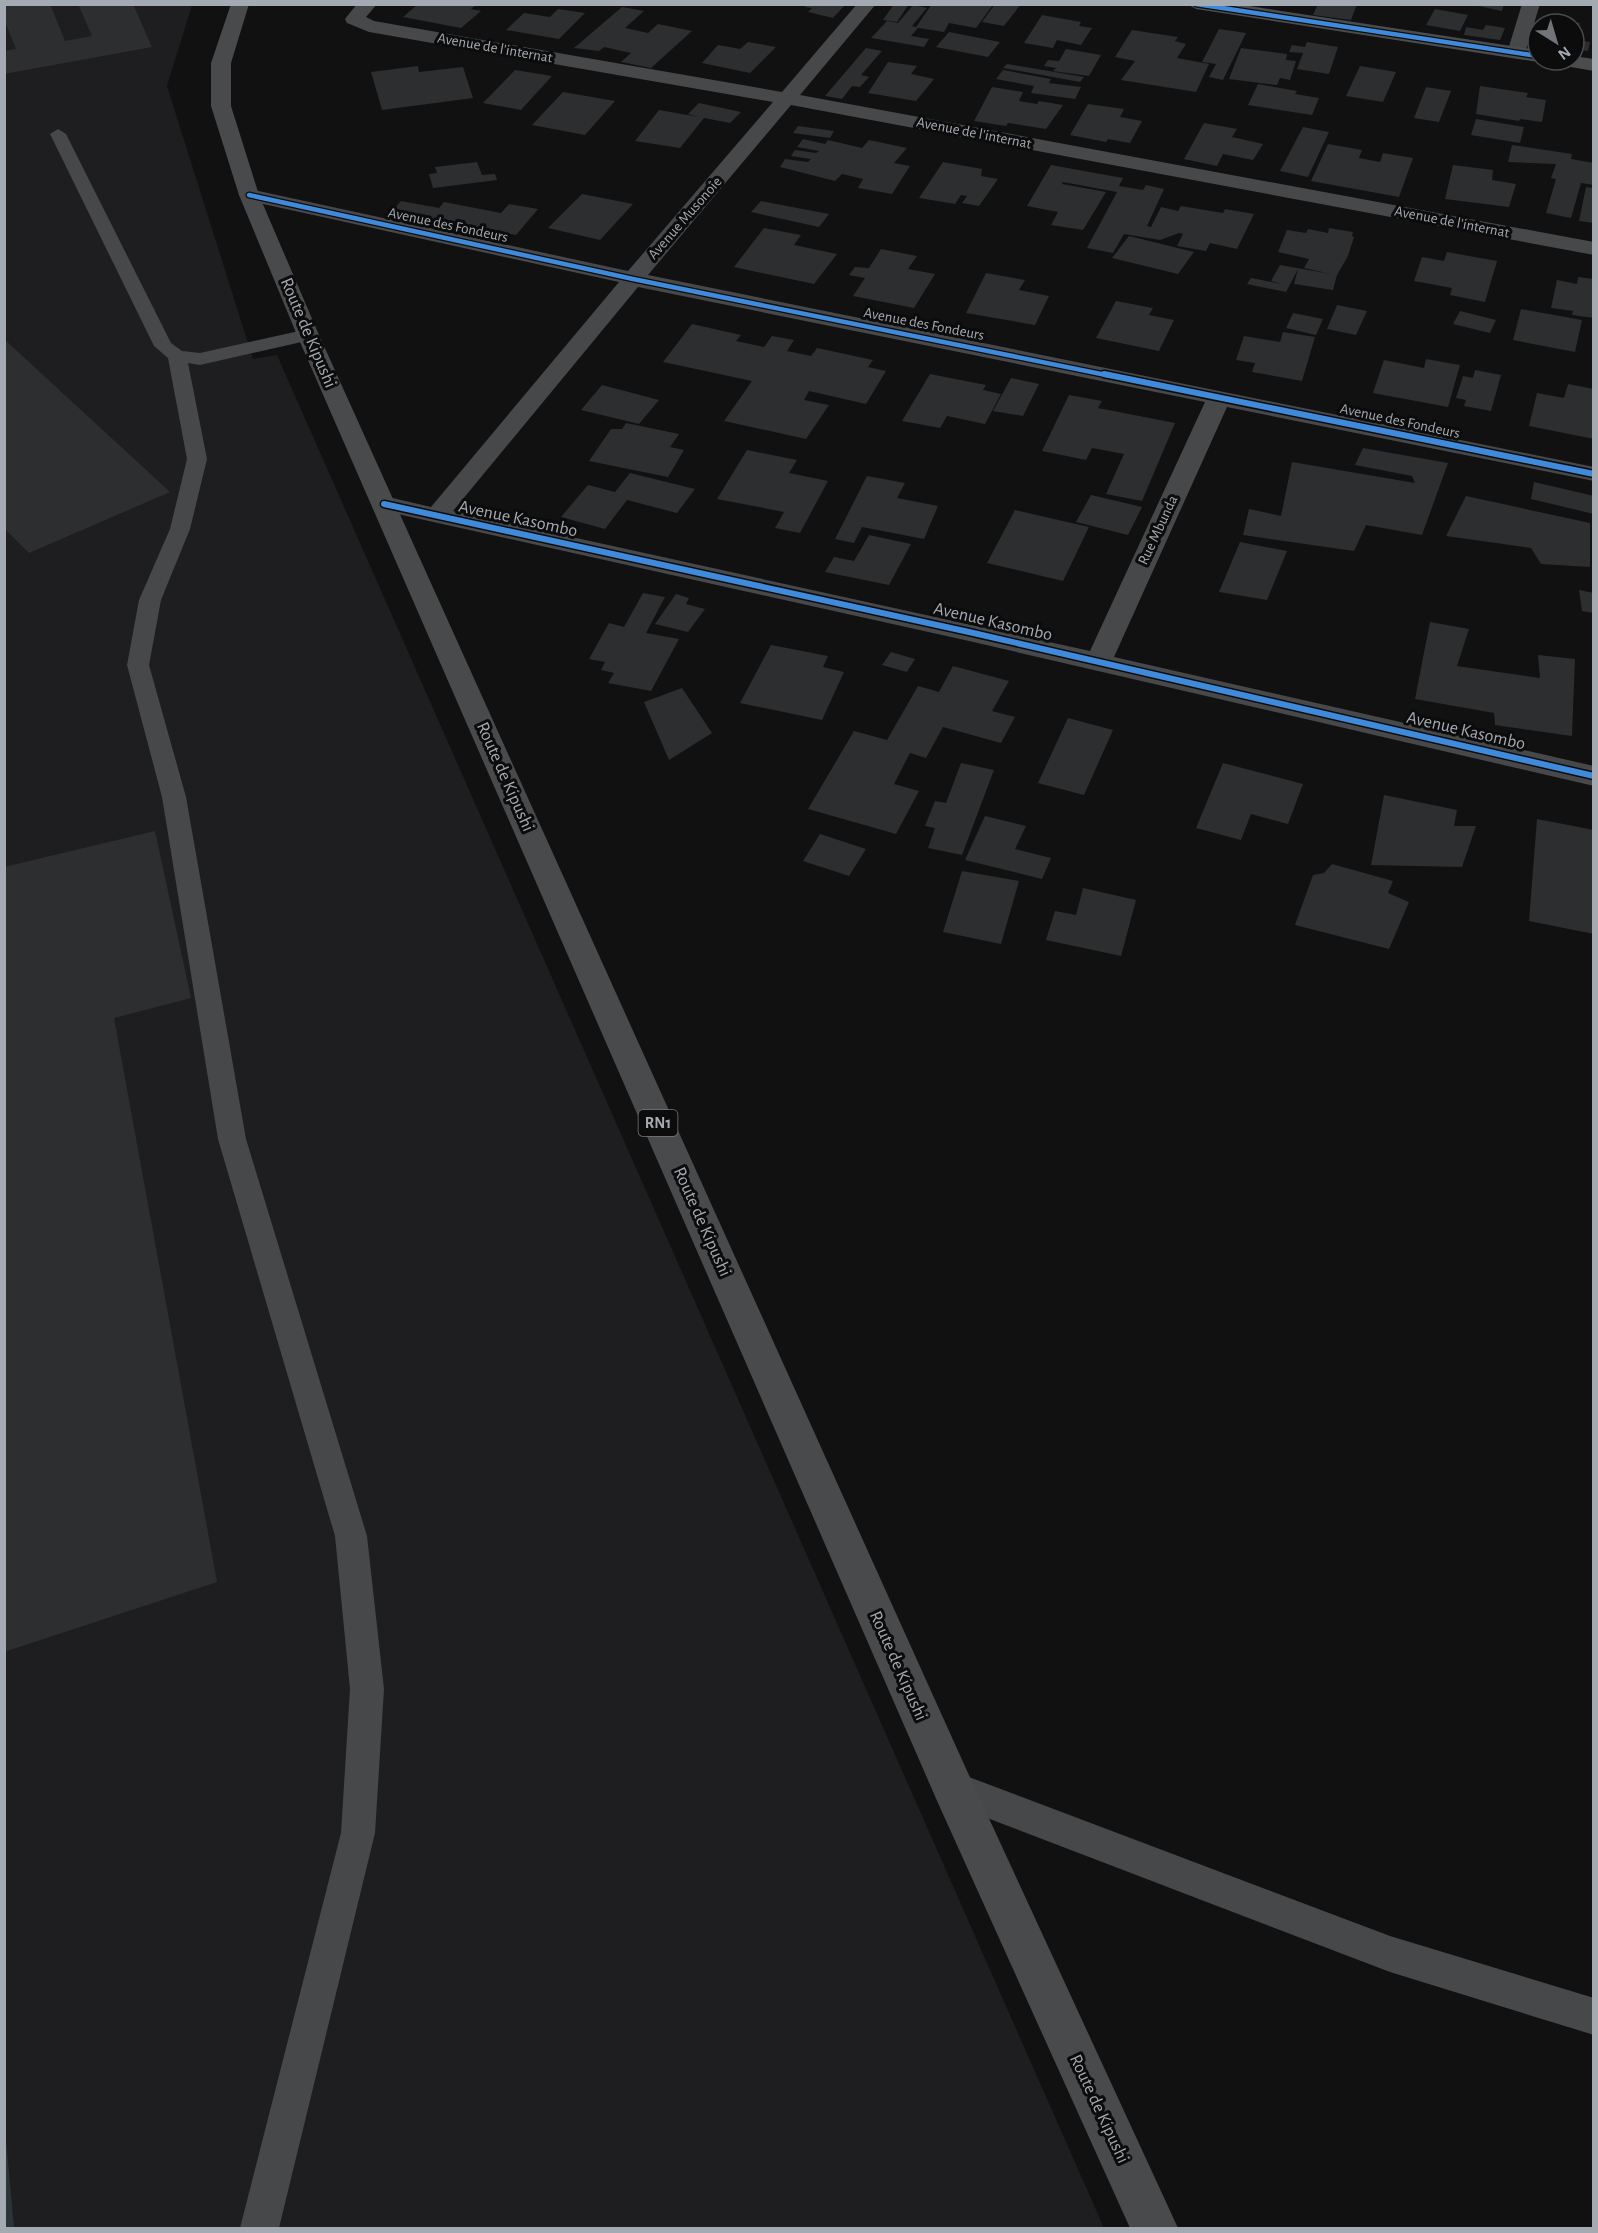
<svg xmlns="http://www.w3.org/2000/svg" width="1598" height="2233" viewBox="0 0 1598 2233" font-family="'Alegreya Sans',sans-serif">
<rect width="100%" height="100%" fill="#111112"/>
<path fill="#1e1e20" d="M5,5H192L167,86L253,359L277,355L1104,2228H5Z"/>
<path fill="#2b3437" d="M5,2129L14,2228H5Z"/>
<path fill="#2d2e2f" d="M4,4H50L65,41L92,36L78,4H133L152,47L4,74V51L16,49L4,19Z
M418,4H477L471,9L481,11L461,28L403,17Z
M807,4H846L833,18L808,12L812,8L805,7Z
M894,4H909L897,22L883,20Z
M932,4L992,6L976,28L949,23L944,32L918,28L911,36L929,39L924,47L871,38L887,21L898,23L913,5L927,8L912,26L916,27Z
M995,4H1021L1004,26L982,22Z
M1318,4H1357L1351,20L1313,15Z
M1469,4H1504L1502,11Z
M622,7L644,11L625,28L648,33L658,24L692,31L651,68L621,62L631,53L604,47L599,51L574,48Z
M558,9L585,13L559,39L506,30L524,13L550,17Z
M1435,9L1468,15L1460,31L1426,25Z
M1042,15L1081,22L1079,26L1092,28L1081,45L1057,40L1053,48L1024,43Z
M1564,20L1580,23L1575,40L1590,42L1588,51L1574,49V24H1563Z
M1486,25L1505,28L1500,40L1464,35L1466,27L1483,30Z
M1219,29L1246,33L1223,80L1209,77L1216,64L1202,62Z
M1132,30L1178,37L1175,41L1186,44L1177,58L1209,64L1196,92L1121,80L1135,61L1115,57Z
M949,32L1000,42L988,57L936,47Z
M748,42L776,47L750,73L702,63L718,45L740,49Z
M1307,42L1338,47L1329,74L1297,69L1303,53L1289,52L1292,45L1305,47Z
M866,48L882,51L861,75L869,77L860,87L852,86L842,99L825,96Z
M1241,48L1287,54L1286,60L1296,61L1290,80L1280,78L1277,85L1229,79Z
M1066,49L1101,55L1089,76L1053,71L1056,68L1044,66L1048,60L1059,61Z
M888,62L917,66L911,74L934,79L916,101L868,93Z
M1007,64L1049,71L1084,77L1080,82L1003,68Z
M418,66L419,72L463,67L473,98L382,110L371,72Z
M1360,66L1396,72L1383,102L1346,96Z
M515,70L552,76L521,110L483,103Z
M1003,70L1051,79L1049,83L1081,87L1075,99L1031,93L1034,86L996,79Z
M1258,84L1297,91L1295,94L1319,98L1312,115L1248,105Z
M1480,86L1528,93L1526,97L1546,100L1542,122L1520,119L1519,121L1476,114Z
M992,87L1023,92L1019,101L1037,104L1039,101L1063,105L1046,129L1008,123L1006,126L974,121Z
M1426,87L1451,91L1439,122L1414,118Z
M563,92L615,101L585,135L532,125Z
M699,103L741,112L730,123L704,118L680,148L635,141L659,110L699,117L688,114Z
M1088,104L1124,109L1120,117L1142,121L1130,143L1108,139L1106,142L1070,135Z
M1476,119L1524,127L1520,143L1471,135Z
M1204,123L1237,129L1232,137L1263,144L1253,160L1223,154L1217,166L1184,159Z
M798,126L834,131L830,138L793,133Z
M1303,127L1329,132L1308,177L1280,171Z
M803,139L825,144L828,140L862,148L869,140L907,148L894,163L910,166L892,194L858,188L863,179L842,174L835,181L780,167L785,159L808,162L811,159L791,156L795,150L816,153L819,151L797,147Z
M1328,144L1362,150L1359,158L1380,162L1383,153L1413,158L1399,197L1311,181Z
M1512,145L1572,154L1571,159L1594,163V185L1581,183L1571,218L1546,213L1556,179L1551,178L1556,164L1508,162Z
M477,162L482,175L495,174L497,180L433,188L429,174L437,173L435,167Z
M943,162L982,169L981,176L998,179L979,206L962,203L967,196L961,195L955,204L919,198Z
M1051,165L1123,178L1119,186L1143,190L1146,185L1164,189L1147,226L1151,227L1161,207L1178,211L1181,206L1223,213L1225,209L1254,214L1237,249L1210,243L1206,251L1177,246L1183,234L1179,233L1160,240L1124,234L1113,253L1087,248L1117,192L1063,182L1062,184L1106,192L1083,230L1051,225L1058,212L1027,206Z
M1453,165L1493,170L1492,180L1516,184L1509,207L1445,199Z
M1586,187L1594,188V223L1579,221Z
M582,194L633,204L600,240L548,228Z
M401,201L439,208L444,202L501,213L509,204L538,209L516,235L392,211Z
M761,201L829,214L819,227L751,212Z
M764,228L801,235L794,245L837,254L814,284L734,267Z
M1329,228L1353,232L1352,236L1354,237L1348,256L1337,275L1333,290L1294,284L1298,269L1286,292L1247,284L1251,278L1282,284L1271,281L1280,265L1331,274L1304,268L1309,259L1278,252L1287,230L1306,233L1308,229L1328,233Z
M1129,236L1194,252L1178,274L1112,258Z
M881,249L917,256L908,269L935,274L914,308L853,296L865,278L849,275L855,267L869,268Z
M1447,252L1497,261L1485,302L1450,295L1452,288L1414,281L1422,257L1444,261Z
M986,273L1025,280L1019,290L1049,296L1035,325L966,313Z
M1578,277L1594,279V318L1572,315L1573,311L1551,308L1557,280L1577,284Z
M1116,301L1153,308L1149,315L1174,320L1159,351L1096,338Z
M1337,305L1367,311L1356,335L1327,329Z
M1521,309L1582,320L1575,352L1513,340Z
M1460,311L1496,320L1490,333L1453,324Z
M1293,313L1323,319L1316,335L1286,328Z
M692,324L741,335L736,341L764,347L772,336L794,340L787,351L811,356L817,348L873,360L868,367L886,371L866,404L809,391L804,400L829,405L806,439L724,421L752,381L663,362Z
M1283,332L1315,337L1302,381L1252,372L1255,363L1236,360L1244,336L1280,342Z
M4,339L170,492L29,553L4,528Z
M1426,359L1460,365L1448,407L1373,393L1384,360L1424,368Z
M1475,370L1501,375L1491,411L1464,406L1466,400L1456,398L1463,376L1473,378Z
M930,374L986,385L983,390L1001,394L985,424L947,416L940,428L902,421Z
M1011,378L1039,384L1023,416L993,411Z
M1568,384L1594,389V439L1529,426L1537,393L1564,398Z
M602,385L659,400L639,424L581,410Z
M1069,395L1102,401L1098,408L1175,423L1142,501L1106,494L1124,454L1092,448L1086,460L1042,451Z
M626,423L679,434L670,447L684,450L668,477L589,461L611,429H622Z
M1363,448L1448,463L1422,535L1366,525L1354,551L1243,535L1249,509L1281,516L1292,462L1415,483L1412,476L1355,465Z
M747,450L797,460L789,473L828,481L800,533L775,528L784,512L717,499Z
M630,473L695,489L677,513L627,500L605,529L561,517L588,485L615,492Z
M867,476L905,483L897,498L938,506L924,539L862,527L854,543L835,539Z
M1534,482L1594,496V514L1531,499Z
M1091,495L1142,507L1128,535L1076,522Z
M1466,496L1590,523V567L1541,564L1531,548L1446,536Z
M1015,510L1089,527L1063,581L987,563Z
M869,535L911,544L889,585L825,572L834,557L854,561Z
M1240,542L1287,551L1267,600L1219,592Z
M1579,590L1594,593V613L1582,611Z
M643,593L665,597L646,633L679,639L651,691L608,683L614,673L601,670L605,662L589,659L609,623L624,627Z
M676,594L689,598L686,604L705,609L688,632L655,624Z
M1430,622L1469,629L1457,666L1540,678L1538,655L1575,659L1572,736L1495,725L1494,713L1415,699Z
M771,645L828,656L823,667L844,672L822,720L740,703Z
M891,652L915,659L907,672L882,665Z
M953,666L1009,681L992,711L1015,717L1001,743L943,727L926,758L910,753L894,784L919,791L896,834L808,809L854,731L887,740L918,686L939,692Z
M682,688L712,733L669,760L644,702Z
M1068,718L1113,730L1084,795L1038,783Z
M961,763L994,770L962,855L928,848L935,828L925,826L935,801L946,803Z
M1223,763L1303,784L1288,824L1251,814L1241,840L1196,828Z
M1384,795L1457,810L1454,826H1476L1462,867L1371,865Z
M985,816L1026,826L1015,849L1051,858L1042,879L965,860Z
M1537,819L1594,830V934L1529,921Z
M155,831L191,998L114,1018L217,1582L4,1652V867Z
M820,834L866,849L849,876L803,861Z
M1332,864L1393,881L1388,893L1409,902L1389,949L1295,925L1313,875L1324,873Z
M962,871L1019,881L1001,944L943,932Z
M1083,888L1136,900L1121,956L1046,940L1055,911L1076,915Z"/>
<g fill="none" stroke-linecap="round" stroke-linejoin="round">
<path fill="#46484a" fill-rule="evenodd" d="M58,129L66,134L171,343L182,351L200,353L308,329L315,331L317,335L315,339L200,365L188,363L207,459L190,529L161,600L149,665L186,797L246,1139L367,1536L384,1689L375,1833L279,2228H240L341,1833L350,1689L335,1536L218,1139L162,797L127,665L139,600L170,529L187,459L168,358L154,346L50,134Z
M953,1771L1390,1936L1594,1998V2035L1390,1972L953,1805L941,1800L936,1788L941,1776Z"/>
<path fill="#46484a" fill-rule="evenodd" d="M357,4H377L366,17L374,21L782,92L857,4H876L800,95L1594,242V255L791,105L648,275L1594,467V481L1227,407L1114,657L1594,766V786L969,641L375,509L372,504L375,499L384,496L431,507L619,282L249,201L242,199L239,195L242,191L249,189L628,271L773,102L369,32L347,23L345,19ZM638,287L1205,402L1090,651L453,511Z
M1522,4H1540L1525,53L1523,57H1509L1507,53Z"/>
<path fill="#4a4c4e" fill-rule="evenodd" d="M1187,4H1236L1538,50V60H1545L1538,62L1196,9Z
M1574,56L1594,59V71L1553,64L1550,60H1574Z"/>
<path fill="#484a4b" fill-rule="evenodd" d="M231,4H249L231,63V106L259,195L319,335L968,1773L1178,2228H1130L938,1803L297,335L239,195L211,106V63Z"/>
<g stroke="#0c0c0d" stroke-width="7">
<path id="cycleway-far1" d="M1196,4L1538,56
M249,195L633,279L1111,376"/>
</g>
<g stroke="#0c0c0d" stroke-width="9">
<path id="cycleway" d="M1104,374L1594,474
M384,504L969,632L1594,776"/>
</g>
<use href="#cycleway-far1" stroke="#408adc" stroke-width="4.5"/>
<use href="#cycleway" stroke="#408adc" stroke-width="6"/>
</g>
<g text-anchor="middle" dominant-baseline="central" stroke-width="6" stroke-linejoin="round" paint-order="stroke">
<g font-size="15" fill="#a4aab1" stroke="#0c0c0d">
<text transform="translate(495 48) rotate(10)">Avenue de l'internat</text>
<text transform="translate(974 133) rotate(11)">Avenue de l'internat</text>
<text transform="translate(685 218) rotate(-49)">Avenue Musonoïe</text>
<text transform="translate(1452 222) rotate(11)">Avenue de l'internat</text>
<text transform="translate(448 225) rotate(12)">Avenue des Fondeurs</text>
<text transform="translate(924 324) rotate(11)">Avenue des Fondeurs</text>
<text transform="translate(1400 421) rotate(12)">Avenue des Fondeurs</text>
<text transform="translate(1158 530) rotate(-65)">Rue Mbunda</text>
</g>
<rect fill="#0c0c0d" stroke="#767b80" stroke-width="1.5" x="638.5" y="1110" width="39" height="26" rx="4.5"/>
<g font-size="16" font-weight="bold" fill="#a4aab1">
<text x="658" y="1123">RN1</text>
</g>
<g font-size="18" fill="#a4aab1" stroke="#0c0c0d">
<text transform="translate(308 333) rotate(67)">Route de Kipushi</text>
<text transform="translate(518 519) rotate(12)">Avenue Kasombo</text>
<text transform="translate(993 622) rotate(13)">Avenue Kasombo</text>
<text transform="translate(1466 731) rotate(13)">Avenue Kasombo</text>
<text transform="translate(505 777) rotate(66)">Route de Kipushi</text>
<text transform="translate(702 1222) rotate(66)">Route de Kipushi</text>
<text transform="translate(898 1666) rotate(66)">Route de Kipushi</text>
<text transform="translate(1099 2109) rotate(65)">Route de Kipushi</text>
</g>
</g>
<rect width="1598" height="2233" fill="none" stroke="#a4aab1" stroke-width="12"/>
<g transform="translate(1556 42) rotate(143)"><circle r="28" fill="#0c0c0d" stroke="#494b4f" stroke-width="1.5"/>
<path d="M0-4.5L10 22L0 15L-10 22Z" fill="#717479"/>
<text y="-9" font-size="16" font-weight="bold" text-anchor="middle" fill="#a4aab1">N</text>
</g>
</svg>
